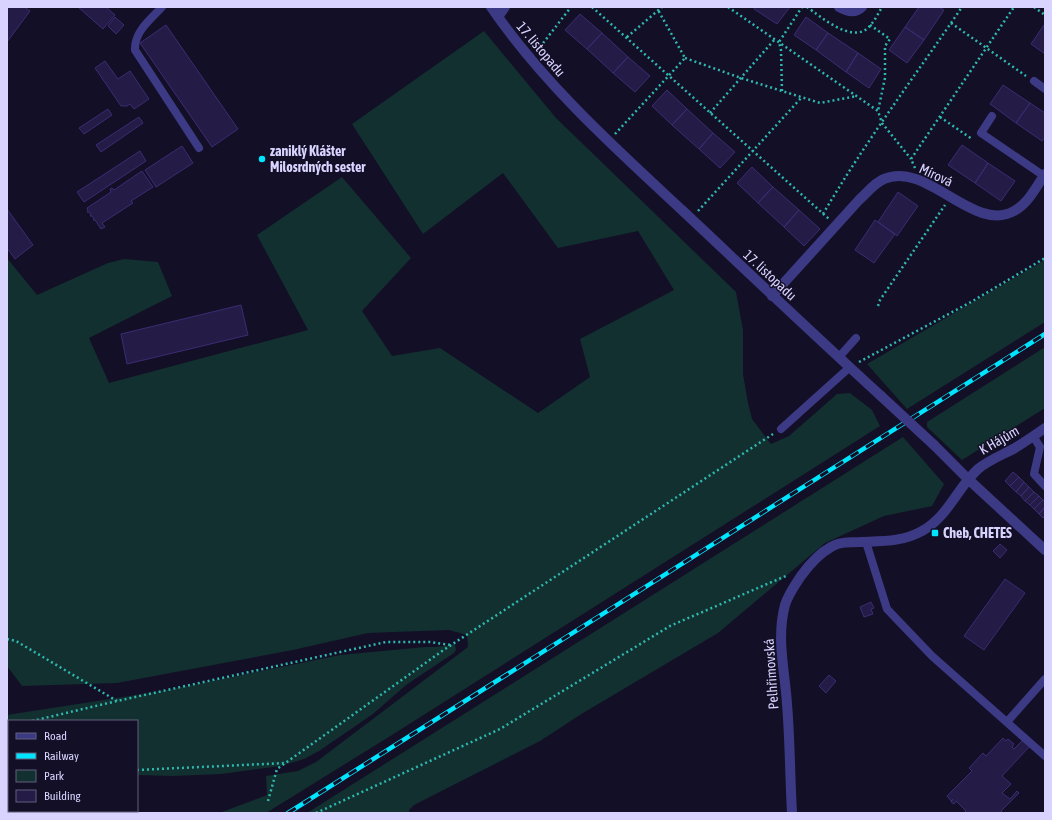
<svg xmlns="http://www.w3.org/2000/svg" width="1052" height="820" viewBox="0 0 1052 820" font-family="'Asap Condensed',sans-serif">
<rect width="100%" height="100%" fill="#130f26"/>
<path fill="#12302f" d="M484,31L556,118L736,292L743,330V374L748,403L752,419L771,444L789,436L837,394L850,393L872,410L880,426L392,735L266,813H219L267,795L266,776L298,771L316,762L468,647L467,635L449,630L368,633L293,650L117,683L22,686L7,666V258L37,295L108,263L124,259L158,262L172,296L89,338L109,383L308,330L257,235L342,177L411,258L362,311L392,356L440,348L538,413L590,377L580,339L674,290L638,231L558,248L503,173L423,234L352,124Z
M1045,260V322L907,409L867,364Z
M1045,347V408L962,460L927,427V422Z
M903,437L944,484L932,506L884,516L825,543L718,633L583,713L540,741L414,805L409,810V813H307Z
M455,644L456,650L454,653L406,685L373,714L319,751L304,759L281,766L221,774L173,776L137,775V721H9V775H7V715L168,690L340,655L425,647H436Z"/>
<path fill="#241b47" stroke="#3b2d73" d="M7,7H24L30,11L7,42Z
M78,7H106L115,15L103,29Z
M755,7H790L777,24L754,9Z
M919,7H939L944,10L924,40L905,27Z
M580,14L602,33L587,49L565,30Z
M115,17L124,25L116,34L108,26Z
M806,17L828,33L816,50L794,35Z
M166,25L238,129L212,147L140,43Z
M1044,25L1045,26V54L1031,44Z
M905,27L924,40L907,63L889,50Z
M602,33L628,57L613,73L587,49Z
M828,33L858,53L846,72L816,50Z
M858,53L881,69L869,88L846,72Z
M628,57L650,76L635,92L613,73Z
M105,61L118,79L130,71L149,99L134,109L130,104L127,106H121L95,68Z
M1003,85L1030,103L1016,123L990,104Z
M667,90L687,109L672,125L652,106Z
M1030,103L1045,113V137L1042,141L1016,123Z
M108,109L112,115L84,134L79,128Z
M687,109L713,133L699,149L672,125Z
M139,117L143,123L101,152L96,145Z
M713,133L735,152L720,168L699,149Z
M962,145L988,163L975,183L948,165Z
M182,146L193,163L156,187L145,170Z
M140,151L146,161L84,202L77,192Z
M988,163L1015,181L1001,201L975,183Z
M752,167L773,187L758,203L737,183Z
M142,171L153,187L131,201L133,203L102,223L105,227L101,229L95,220H93L94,219L92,216H90L91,215L89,212H87L88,211L87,208L111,192L110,189L112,188L114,190Z
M773,187L799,210L784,227L758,203Z
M898,192L918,206L897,236L878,222Z
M7,209L33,245L15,259L7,248Z
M799,210L820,229L804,246L784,227Z
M875,220L895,234L874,263L855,250Z
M241,305L248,335L127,364L121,334Z
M1013,472L1019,477L1010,486L1005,481Z
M1019,477L1024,482L1016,492L1010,486Z
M1024,482L1029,487L1021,496L1016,492Z
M1029,487L1034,492L1025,501L1021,496Z
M1034,492L1039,496L1030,505L1025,501Z
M1039,496L1043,500L1034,509L1030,505Z
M1043,500L1045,502V507L1039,514L1034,509Z
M1045,507V516L1043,518L1039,514Z
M1000,544L1007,550L1000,558L993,551Z
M1005,579L1025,593L984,650L964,636Z
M871,602L874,608L871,609L873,614L864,617L860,607Z
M829,675L836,681L826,693L819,686Z
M1003,738L1006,741L1008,739L1014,744L1012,747L1014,749L1023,740L1030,746L1002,776L1011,784L1002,793L1010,799L1017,791L1019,793L1001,811L1003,813H964L966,811L956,801L954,804L951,802L953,799L951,801L947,796L972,771L969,768L983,753L986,756Z"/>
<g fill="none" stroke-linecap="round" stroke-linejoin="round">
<path stroke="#2fb8b0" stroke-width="2.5" stroke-dasharray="2 3" stroke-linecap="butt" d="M592,7L829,219
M728,7L878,111L882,123L911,159
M807,7C821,17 851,43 868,28C874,22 878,14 882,7
M1034,7L1045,15
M951,23L1026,76
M870,25L890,39L885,46V78L878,111
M627,37L662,7
M537,51L571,7
M685,58L741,78L820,103L857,96
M782,91L781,50L779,42L802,7
M710,113L775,39
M940,117L972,139
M615,134L685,58L658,10
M915,168L911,159L1014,7
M698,211L802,97
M823,214C865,142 915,76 962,7
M878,306L880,300L945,205
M859,362L971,302L1045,258
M7,639L16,641L117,701
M32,721L117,701L386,642H430L451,645
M7,727L9,726
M7,768H9
M137,770L286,763
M268,801L277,769L445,649L773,434
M316,813L500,729L670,626L788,575"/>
<path stroke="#3d3a85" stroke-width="8" d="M162,7C150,20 134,32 135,50L199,148
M1034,81L1045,89
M992,116L981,133L1044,176
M839,357L856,338
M781,429L850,367
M1033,436L1040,447L1034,474L1045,486
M866,542L887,609L932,656L1045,756
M1007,722L1045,679"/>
<path stroke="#3d3a85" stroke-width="10" d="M839,7C846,11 855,14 862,7
M498,17L505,7
M772,296L859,200C867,193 874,183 884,179C926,160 974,234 1014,211C1028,204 1036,187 1045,174"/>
<path stroke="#3d3a85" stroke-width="10" d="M491,7C544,84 614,147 683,211C749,273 814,335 881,396
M934,445L968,479L1045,550
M792,813C790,777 790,740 787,704C785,672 776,638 785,605C788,595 795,585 801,576C809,565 818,554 831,547C839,542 850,542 860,542C881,541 903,542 922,531C948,517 957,488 978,469C987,461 1004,454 1015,448C1025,442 1035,435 1045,428"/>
<g stroke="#00e5ff" stroke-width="4.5">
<path id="rail" d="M288,813L1045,334"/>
</g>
<use href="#rail" stroke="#130f26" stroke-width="3" stroke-dasharray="9" stroke-linecap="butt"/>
<path stroke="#3d3a85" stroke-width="10" d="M881,396L934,445"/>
</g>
<g fill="#00e5ff" stroke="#130f26" stroke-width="1.5">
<circle cx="262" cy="159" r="4"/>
<rect x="931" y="529" width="8" height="8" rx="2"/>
</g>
<g text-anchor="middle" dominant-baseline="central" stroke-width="3" stroke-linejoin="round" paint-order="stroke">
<g font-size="14" fill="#d9d4ff" stroke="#130f26">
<text transform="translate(541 49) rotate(50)">17. listopadu</text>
<text transform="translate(936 175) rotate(25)">Mírová</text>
<text transform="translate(770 275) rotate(43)">17. listopadu</text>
<text transform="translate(999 440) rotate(-30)">K Hájům</text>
<text transform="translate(771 674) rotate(-94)">Pelhřimovská</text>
</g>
<g font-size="14" font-weight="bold" fill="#d9d4ff" stroke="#130f26" text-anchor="start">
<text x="270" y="151">zaniklý Klášter<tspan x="270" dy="16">Milosrdných sester</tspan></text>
<text x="943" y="533">Cheb, CHETES</text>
</g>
</g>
<rect width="1052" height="820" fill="none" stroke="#d9d4ff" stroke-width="16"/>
<rect x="8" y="720" width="130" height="92" fill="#130f26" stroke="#625e7d"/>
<rect x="16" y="733" width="20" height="6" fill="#3d3a85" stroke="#625e7d"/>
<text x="44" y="740" font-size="12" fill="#d9d4ff">Road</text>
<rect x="16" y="753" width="20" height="6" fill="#00e5ff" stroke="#625e7d"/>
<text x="44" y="760" font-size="12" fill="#d9d4ff">Railway</text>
<rect x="16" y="770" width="20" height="12" fill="#12302f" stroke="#625e7d"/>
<text x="44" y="780" font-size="12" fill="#d9d4ff">Park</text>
<rect x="16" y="790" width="20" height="12" fill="#241b47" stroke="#625e7d"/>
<text x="44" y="800" font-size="12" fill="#d9d4ff">Building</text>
</svg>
